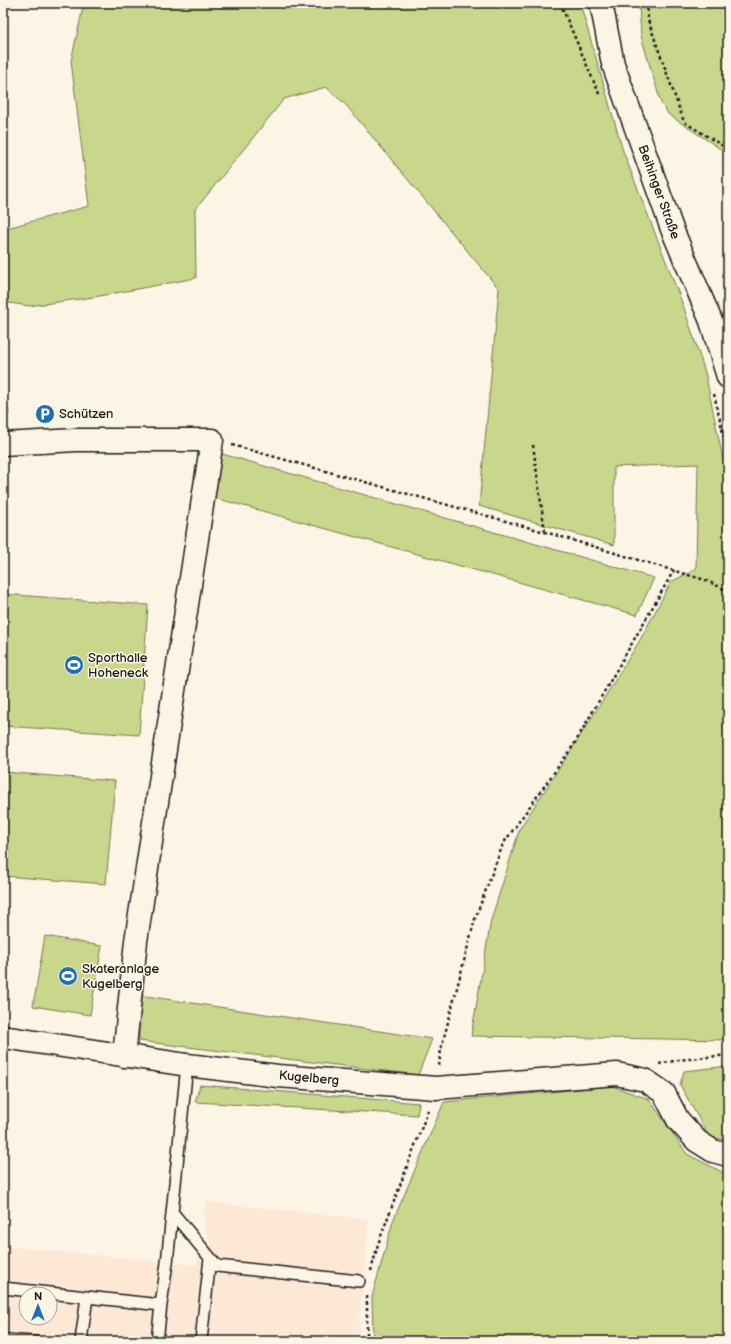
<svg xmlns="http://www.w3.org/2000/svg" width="731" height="1344" viewBox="0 0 731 1344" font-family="'Balsamiq Sans',sans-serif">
<rect width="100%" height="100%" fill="#fcf5e5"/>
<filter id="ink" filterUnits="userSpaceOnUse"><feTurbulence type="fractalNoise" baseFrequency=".025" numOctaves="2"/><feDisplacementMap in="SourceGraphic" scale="8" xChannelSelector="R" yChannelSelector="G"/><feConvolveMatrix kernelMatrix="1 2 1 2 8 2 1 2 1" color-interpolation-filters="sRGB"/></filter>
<g filter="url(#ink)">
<path fill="#fce8d4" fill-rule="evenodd" d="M205,1202L369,1219L359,1323V1341H3V1246L197,1265L198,1256L210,1246L204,1223ZM26,1294H50V1318H26Z"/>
<path fill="#c8d78b" stroke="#727a54" d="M84,3H580L623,151L683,305L705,372L725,469L728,497V1040L471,1036L491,920L520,828L570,752L611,687L640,640L671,582L696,569L698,464L614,467V545L479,506L499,289L345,104L326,87L284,99L195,210L196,278L94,297L29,306L3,302V229L89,206L71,61Z
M640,3H728V154L669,115L661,103L641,36L639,6Z
M3,374L9,414L3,413Z
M219,453L654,578L637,615L215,498Z
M3,594L148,605L139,735L3,726Z
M3,772L115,781L106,884L3,876Z
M45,936L102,946L90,1015L33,1006Z
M139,995L432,1039L418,1075L139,1041Z
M728,1066V1140L709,1137L680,1085L684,1071Z
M200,1085L419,1103L417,1115L195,1102Z
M612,1086L649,1099L687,1154L724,1173L728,1177V1341H373L372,1297L393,1221L444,1102Z"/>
<path fill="#fccaab" stroke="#1c1c1c" d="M3,1333L38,1336V1341H3Z"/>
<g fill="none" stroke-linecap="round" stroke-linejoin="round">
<g stroke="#1c1c1c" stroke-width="14">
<path id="lane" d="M172,1212L217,1266L359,1281
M3,1288L161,1305L167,1263L187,1065
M81,1341L87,1297
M157,1341L161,1305
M201,1341L210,1258"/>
</g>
<g stroke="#1c1c1c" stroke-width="25">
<path id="street" d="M3,444L76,440H212L136,941L124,1056
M3,1037L187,1065L278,1076L436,1088L617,1074L645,1080L664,1093L678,1120L697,1141L713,1151L728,1155"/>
</g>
<g stroke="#1c1c1c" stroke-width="25">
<path id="secondary" d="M601,3L613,64L672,229L711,321L728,377"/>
</g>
<path stroke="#1c1c1c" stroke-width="2.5" stroke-dasharray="3 3" stroke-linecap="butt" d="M560,3L600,96
M647,3L648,20L684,122L728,149
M714,394L728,455
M232,445L545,532L705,580L726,590L728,593
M533,445L545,532
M659,1064L678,1060L728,1055
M439,1066L441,1049L475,919L503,844L573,746L674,570
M371,1271L378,1244L429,1108
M367,1341V1294"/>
<use href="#lane" stroke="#fcf5e5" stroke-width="11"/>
<use href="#street" stroke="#fcf5e5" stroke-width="22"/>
<use href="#secondary" stroke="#fcf5e5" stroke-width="22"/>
</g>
</g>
<defs>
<g id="parking-disc" transform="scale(1)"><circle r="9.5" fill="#1f6fb2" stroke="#fcf5e5"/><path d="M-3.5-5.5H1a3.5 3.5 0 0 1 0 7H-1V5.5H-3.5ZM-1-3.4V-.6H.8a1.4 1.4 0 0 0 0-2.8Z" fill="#fff"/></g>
<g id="stadium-disc" transform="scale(1)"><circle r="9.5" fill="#1f6fb2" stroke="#fcf5e5"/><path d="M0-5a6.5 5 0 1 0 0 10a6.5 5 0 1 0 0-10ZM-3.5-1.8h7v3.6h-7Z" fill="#fff"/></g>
</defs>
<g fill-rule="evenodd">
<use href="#parking-disc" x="45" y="414"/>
<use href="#stadium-disc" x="74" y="665"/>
<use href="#stadium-disc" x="68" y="976"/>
</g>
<g text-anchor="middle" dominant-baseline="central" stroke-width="3" stroke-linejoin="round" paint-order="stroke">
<g font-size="13" fill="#1c1c1c" stroke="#fcf5e5">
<text transform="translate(659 192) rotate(70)">Beihinger Straße</text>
<text transform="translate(309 1078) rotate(5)">Kugelberg</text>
</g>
<g font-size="13" fill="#1c1c1c" stroke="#fcf5e5" text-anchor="start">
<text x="59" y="414">Schützen</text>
<text x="88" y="658">Sporthalle<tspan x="88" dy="15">Hoheneck</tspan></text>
<text x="82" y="969">Skateranlage<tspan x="82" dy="15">Kugelberg</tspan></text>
</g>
</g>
<rect width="731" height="1344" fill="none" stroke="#fcf5e5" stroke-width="16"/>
<rect x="8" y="8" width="715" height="1328" fill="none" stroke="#1c1c1c" stroke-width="1.5" filter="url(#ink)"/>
<g transform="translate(38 1306)"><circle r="19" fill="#fcf5e5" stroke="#a29e95"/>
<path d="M0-3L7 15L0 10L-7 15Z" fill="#1f6fb2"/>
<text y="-6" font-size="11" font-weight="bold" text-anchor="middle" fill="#1c1c1c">N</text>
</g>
</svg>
